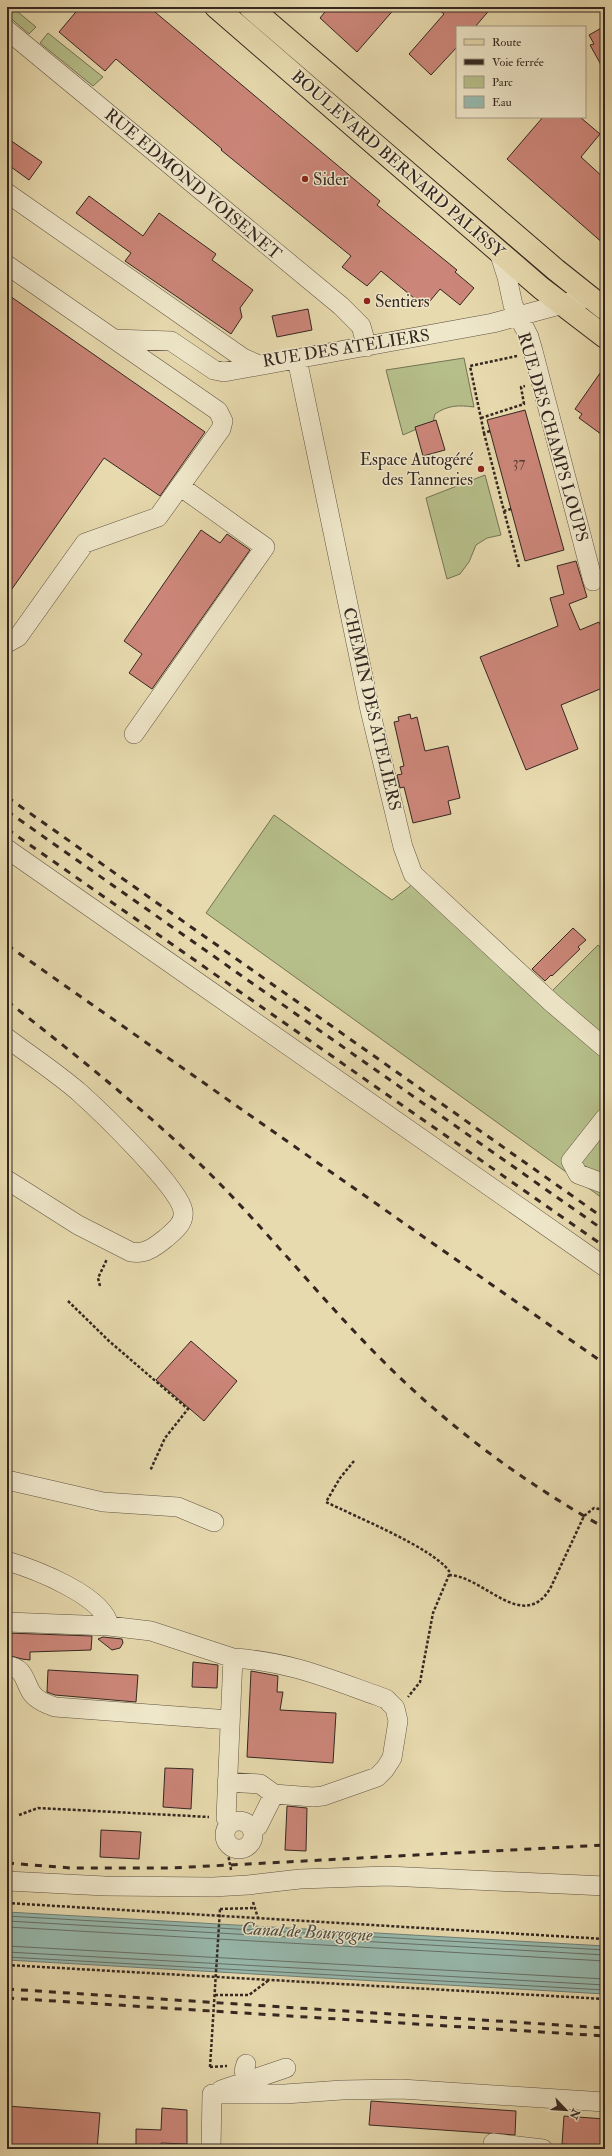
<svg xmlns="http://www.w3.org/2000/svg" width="612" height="2156" viewBox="0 0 612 2156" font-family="'IM FELL Double Pica',serif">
<rect width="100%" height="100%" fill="#e7daae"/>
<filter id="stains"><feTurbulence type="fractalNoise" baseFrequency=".005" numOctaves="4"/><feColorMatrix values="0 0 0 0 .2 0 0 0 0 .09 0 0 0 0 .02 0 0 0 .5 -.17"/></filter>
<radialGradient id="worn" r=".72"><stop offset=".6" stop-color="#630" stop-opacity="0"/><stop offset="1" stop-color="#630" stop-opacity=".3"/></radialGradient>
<path fill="#b6bf8a" stroke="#757356" d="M7,7H12L36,27L29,34L7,15Z
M48,33L103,77L93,86L40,43Z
M464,358L474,407C459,405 448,405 435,414L433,422L403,435L386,370Z
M485,475L501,535L487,538L476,545L469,562L460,574L447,579L426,498Z
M274,815L392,900L413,884L542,1001L598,945L605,952V1200L206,913Z"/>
<path fill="#97baaf" stroke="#6f7f76" d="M7,1912L605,1946V1994L7,1960Z"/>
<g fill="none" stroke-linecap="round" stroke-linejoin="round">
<path stroke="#667068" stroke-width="1" d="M7,1916L605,1950
M7,1921L605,1955
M7,1927L605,1961
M7,1946L605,1979
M7,1952L605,1985
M7,1957L605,1990"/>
</g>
<path fill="#cc8679" stroke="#342721" d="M80,7H149L380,201L377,205L457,270L455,272L474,288L460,305L440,289L425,307L381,271L367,286L342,267L351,256L221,150L222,149L116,59L105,71L59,32Z
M329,7H396L357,52L320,18Z
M435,7H492L475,27H457V47L431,75L409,54L444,14Z
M605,26V72L590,45L594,44L589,35Z
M543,117H580L600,134L581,157L605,179V245L507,159Z
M7,138L42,162L29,180L7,164Z
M89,196L143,236L159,213L216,254L212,260L253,290L240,308L242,317L231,334L125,261L131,253L76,213Z
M7,294L205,432L160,496L104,458L7,596Z
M308,309L312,330L277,337L272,316Z
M605,366V437L579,418L582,414L575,409Z
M525,410L564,550L525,561L487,420Z
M436,420L445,450L423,456L415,427Z
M201,530L220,543L227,534L250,550L152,689L129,673L142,654L124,641Z
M576,561L587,597L569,604L580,630L599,622L605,636V687L561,705L578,749L526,770L480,657L558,626L550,598L564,594L557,566Z
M410,714L411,719L417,717L425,751L448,746L460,798L448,801L451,814L413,823L404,787L400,788L397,775L402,774L400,767L404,766L394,722L399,721L398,717Z
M573,928L586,940L578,947L580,949L552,976L551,975L545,981L532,969Z
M191,1341L237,1381L204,1421L156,1380Z
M7,1633L92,1636L91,1650L30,1652V1660L22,1659L7,1655Z
M103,1637L122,1639L123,1643L120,1648L112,1650L98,1639Z
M193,1662L218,1665L217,1688L192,1687Z
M48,1670L138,1675L136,1702L55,1695L47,1692Z
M251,1671L278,1676L277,1692H283L280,1710L336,1713L333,1763L247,1757Z
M165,1768L193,1769L191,1809L163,1807Z
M287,1806L307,1808L306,1851L285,1850Z
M101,1830L141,1832L139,1859L100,1857Z
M371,2101L516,2111L515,2135L369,2125Z
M7,2106L100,2113L97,2149H64L7,2145Z
M162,2108L187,2110V2144L161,2143V2149L136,2148V2129L161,2130Z
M564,2116L605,2119V2147L562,2144Z"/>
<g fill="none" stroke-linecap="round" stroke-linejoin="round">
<g stroke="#615444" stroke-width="20">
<path id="minor" d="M7,30L341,306L361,326L367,347
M7,193L243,358L259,365
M499,252L507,277L513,305L529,337L533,351L593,581
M7,265L218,411L223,421L221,429L158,517L85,543L18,637L7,643
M114,339L171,341L214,370L224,372L493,323L589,297
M297,359L370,710L403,847L413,874L551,1002L605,1048
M134,734L265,547L181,487
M7,849L605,1267
M7,1038C31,1056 57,1073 80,1093C100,1111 180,1188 183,1211C185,1223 174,1231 166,1238C156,1246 145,1255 131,1252L78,1225L7,1180
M605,1118L571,1161L578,1174L605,1184
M7,1480L103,1502L178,1507L214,1522
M7,1561C34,1569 105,1596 109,1626
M7,1622L109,1626L151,1631L233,1658L226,1818L230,1824
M7,1666C24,1667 24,1680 31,1692C36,1700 46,1704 55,1707L230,1720
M227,1782L260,1784L274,1794L313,1797L323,1796L377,1777L385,1769L392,1758L398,1721L395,1708L386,1699L378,1696C327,1678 287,1661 233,1658
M225 1835a14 14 0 1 1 28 0a14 14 0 1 1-28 0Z
M252,1830L258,1826L274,1794
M7,1881L105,1886L213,1887L248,1885L300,1879L387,1876L605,1886
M244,2071L246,2064
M221,2090L286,2068
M212,2094H285L342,2090L401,2089L605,2102
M493,2143L543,2149
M211,2149L212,2094"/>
</g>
<g stroke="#342721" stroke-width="24">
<path id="major" d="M216,7L541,288L605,337
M250,7L556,270L605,309"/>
</g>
<path stroke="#342721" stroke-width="2.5" stroke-dasharray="3 2" stroke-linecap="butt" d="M481,418L524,404L521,387L525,386
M490,431L484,433L470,366L517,356
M484,433L504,511L511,509
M504,511L519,567
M100,1286L98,1278L107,1259
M68,1301L109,1341L188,1409L165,1438L150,1471
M354,1461L340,1478L326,1502C354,1516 433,1548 449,1571V1575L433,1613L420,1682L408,1697
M449,1575C484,1576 522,1633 550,1589L584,1516L594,1508L605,1510
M19,1815L38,1808L209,1817
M231,1870L228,1854L233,1848
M253,1902L258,1918
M7,1903L605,1939
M220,1909L254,1908
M7,1965L605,1999
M215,1995H249L269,1980
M210,2067L227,2066"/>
<use href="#minor" stroke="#efe7ca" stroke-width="19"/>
<use href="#major" stroke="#e7daae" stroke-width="22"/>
<path stroke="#342721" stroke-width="3" stroke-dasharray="7 7" stroke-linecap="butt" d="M7,797L605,1219
M7,811L605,1231
M7,829L605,1247
M7,945L605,1364
M7,1001C82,1060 157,1119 223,1187C277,1243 326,1304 381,1359C447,1426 523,1482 605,1528
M7,1863L71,1868H172L605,1845
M7,1989L605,2028
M7,1998L605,2036"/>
<path stroke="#342721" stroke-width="2.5" stroke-dasharray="3 2" stroke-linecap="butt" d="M210,2067L220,1909"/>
</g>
<g fill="#8f2418" stroke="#efe7ca" stroke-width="1.5">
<circle cx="305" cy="179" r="4"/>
<circle cx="367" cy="301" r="4"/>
<circle cx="481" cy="469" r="4"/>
</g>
<g text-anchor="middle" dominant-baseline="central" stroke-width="3" stroke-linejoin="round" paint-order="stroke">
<g font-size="15" fill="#5a3f37">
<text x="519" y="462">37</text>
</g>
<g font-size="17" fill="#342721" stroke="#efe7ca">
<text transform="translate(398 164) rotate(41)">BOULEVARD BERNARD PALISSY</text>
<text transform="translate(193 184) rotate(40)">RUE EDMOND VOISENET</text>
<text transform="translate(346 348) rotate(-9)">RUE DES ATELIERS</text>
<text transform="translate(553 437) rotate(74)">RUE DES CHAMPS LOUPS</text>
<text transform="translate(372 709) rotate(77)">CHEMIN DES ATELIERS</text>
</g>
<g font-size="17" fill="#342721" stroke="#efe7ca" text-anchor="start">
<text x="313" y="179">Sider</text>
<text x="375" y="301">Sentiers</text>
<text x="473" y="459" text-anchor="end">Espace Autogéré<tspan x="473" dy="20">des Tanneries</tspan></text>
</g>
<g font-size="18" font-style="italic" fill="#4d4c44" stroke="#efe7ca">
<text transform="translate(307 1932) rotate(3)">Canal de Bourgogne</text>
</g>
</g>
<rect width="612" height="2156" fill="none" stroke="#e7daae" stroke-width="24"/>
<rect x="8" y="8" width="596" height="2140" fill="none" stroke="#342721" stroke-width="2"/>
<rect x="12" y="12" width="588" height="2132" fill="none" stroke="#342721"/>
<rect x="456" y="26" width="130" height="92" fill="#efe7ca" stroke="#a49a86"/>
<rect x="464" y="39" width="20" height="6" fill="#e7daae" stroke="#a49a86"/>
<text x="492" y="46" font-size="12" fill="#342721">Route</text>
<rect x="464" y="59" width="20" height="6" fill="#342721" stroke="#a49a86"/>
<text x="492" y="66" font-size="12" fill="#342721">Voie ferrée</text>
<rect x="464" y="76" width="20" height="12" fill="#b6bf8a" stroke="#a49a86"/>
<text x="492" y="86" font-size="12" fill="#342721">Parc</text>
<rect x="464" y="96" width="20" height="12" fill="#97baaf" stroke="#a49a86"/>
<text x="492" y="106" font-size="12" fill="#342721">Eau</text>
<g transform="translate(566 2110) rotate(115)" stroke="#efe7ca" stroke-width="3" paint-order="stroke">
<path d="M0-3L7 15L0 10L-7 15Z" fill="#342721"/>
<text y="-6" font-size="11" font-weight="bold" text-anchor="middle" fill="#342721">N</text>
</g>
<rect width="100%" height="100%" filter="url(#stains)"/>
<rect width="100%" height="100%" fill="url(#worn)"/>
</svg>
